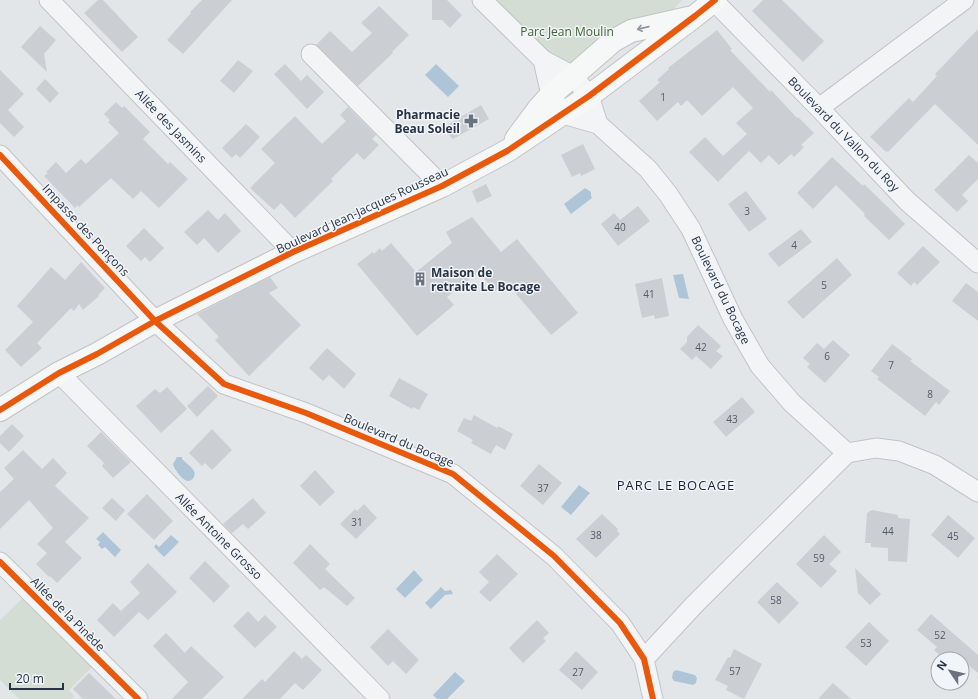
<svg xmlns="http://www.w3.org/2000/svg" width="978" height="699" viewBox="0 0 978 699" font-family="'Open Sans',sans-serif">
<rect width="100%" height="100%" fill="#e3e6e9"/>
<path fill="#d4ddd3" d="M492,0H682L673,10L645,18L572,63L565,65L549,57Z
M24,597L93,666L69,690L74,696L72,699H19L0,680V620Z"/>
<path fill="#aec5d7" d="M436,64L459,86L448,97L425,75Z
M585,188L591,192V196L592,198L571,214L564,204Z
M683,274L689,299L679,298L673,275Z
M177,457H182V459C186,463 192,467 194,471C196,475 193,481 188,481C183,481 174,469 173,464Z
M579,485L590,493L571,515L561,507Z
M103,532L121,550L115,557L105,547L102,549L98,545L100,542L96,539Z
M171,535L179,542L164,557L154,547L156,544L159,547Z
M414,570L423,580L405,598L396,589Z
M441,587L445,591L451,590L453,594L445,595L431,609L425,603Z
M676,670L695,675L697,678L696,683L693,685L674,681L672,678L673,672Z
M455,672L465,681L447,699H437L433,695Z"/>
<path fill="#cbced2" d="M98,0H103L138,37L122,52L84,13Z
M202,0H232L183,54L167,40L191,13L190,12Z
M432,0H447L462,15L450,28L442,20H432Z
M763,0H782L824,41L803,62L752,11Z
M379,6L409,35L392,52L393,53L358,86L316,45L330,31L352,52L372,33L361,23Z
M40,26L56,40L44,54L47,72L21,47Z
M978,29V145L935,104L888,152L887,151L886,152L870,137L909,98L913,102L937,76L935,74Z
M717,30L732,49L730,50L770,92L771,90L797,118L798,117L814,133L801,145L804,147L794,157L791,154L779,165L769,155L761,163L749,151L718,182L689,152L705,137L723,156L747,134L736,123L753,108L733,87L702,116L687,100L681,106L678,102L657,121L639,101L660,82L657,80L669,69L668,68Z
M238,60L253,71L234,93L220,81Z
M285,64L301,81L307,75L324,92L307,109L274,74Z
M0,70L24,94L8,110L24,127L14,137L0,123Z
M45,79L59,93L50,103L36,89Z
M116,102L122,108L124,106L150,132L143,139L168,164L170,162L188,179L159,208L141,191L133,199L111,178L79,207L77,205L75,208L44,176L48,173L46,172L56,162L66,173L81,159L86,164L119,133L108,122L110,120L104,114Z
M481,105L489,119L453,139L442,128Z
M348,107L376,135L372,139L379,145L364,160L357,153L331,179L333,181L295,218L281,203L274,210L250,188L275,163L261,149L295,116L322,144L346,121L340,115Z
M246,124L260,137L240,158L236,154L232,158L222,148Z
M583,144L595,169L581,176L580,173L572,177L561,155Z
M969,155L978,163V179L962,195L968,201L957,212L934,190Z
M832,157L863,186L864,184L905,224L889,240L864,216L865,214L836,185L813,209L797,193Z
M486,184L492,196L477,203L472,191Z
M746,191L767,219L749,232L728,204Z
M638,206L650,221L618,246L601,224L614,213L620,220Z
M208,210L218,220L225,213L241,231L218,253L204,238L197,245L184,232Z
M472,217L501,252L517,239L578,313L551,335L506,282L495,291L478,272L447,297L454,305L417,336L357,264L373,252L374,254L380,248L382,251L391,243L416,272L452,243L446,232Z
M144,228L164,248L150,262L145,257L141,261L126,246Z
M801,229L812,242L779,267L768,254Z
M923,246L940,262L917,285L914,282L911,286L897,273Z
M837,258L852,275L803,319L787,302Z
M81,262L105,288L98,295L99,296L83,310L79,304L74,311L71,308L37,343L42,348L21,367L5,350L33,322L17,306L51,267L65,280Z
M270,277L278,288L269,293L301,325L249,376L215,340L219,337L197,314Z
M662,278L669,316L655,319L654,315L642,318L635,284Z
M966,283L978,292V321L952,301Z
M698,325L721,346L716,351L723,356L711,369L696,356L692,360L680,349L687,342V337Z
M833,340L850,355L825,383L807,367L810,364L803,358L817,343L824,349Z
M892,344L912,359L910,361L950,391L939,405L936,402L925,416L877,379L879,377L871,371Z
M327,348L356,374L344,389L329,375L323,381L309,368Z
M399,378L428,394L419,410L413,407L412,409L389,396Z
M208,386L218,396L197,417L187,406Z
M167,387L187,409L161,433L136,406L155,389L160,393Z
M742,397L755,412L726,437L713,422Z
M474,415L497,428L498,426L513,434L505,450L496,445L491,454L471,443L473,440L457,431L464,418L471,421Z
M12,424L24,436L9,452L0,443V436Z
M212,429L232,450L212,470L205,463L202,466L189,453Z
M101,432L131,462L113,478L102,466L104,463L87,446Z
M23,450L42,469L53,458L67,473L55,486L89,518L65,542L82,558L57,583L50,576L49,577L36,564L47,553L37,544L53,528L29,500L0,529V492L14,479L4,468Z
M539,464L562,483L543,505L520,486Z
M315,470L335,492L320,506L300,486Z
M147,494L173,521L154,540L127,514Z
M112,498L125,510L116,521L102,508Z
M253,498L266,513L248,529L243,524L232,533L223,524Z
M364,504L377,518L356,539L340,524L355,509L357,511Z
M872,510L898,515V518L910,519L907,562L888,561V548L871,547V543H865L867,513Z
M602,514L618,529L617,531L620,534L596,558L576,539Z
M948,515L975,538L958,558L931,535Z
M824,535L841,552L829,564L837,571L821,588L796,564Z
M310,544L330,564L325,569L355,598L347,606L324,587L320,590L293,563Z
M497,554L518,574L490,602L479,592L489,582L479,572Z
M205,561L230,586L214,603L189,578Z
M148,563L177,592L148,620L139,612L114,637L97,620L113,603L121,611L140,593L130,582Z
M855,568L881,594L870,605L858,593Z
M777,582L799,603L779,624L757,602Z
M248,611L258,622L265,615L277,627L255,648L233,626Z
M931,614L978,655V673L962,660V659L952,653L947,659H944L934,650L937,647L917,630Z
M537,620L549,633L543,638L546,641L523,663L509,648Z
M869,622L889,641L866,666L845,647Z
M388,629L419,660L406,674L393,661L388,666L370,647Z
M166,633L185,653L191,646L224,677L202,699H172L188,682L153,646Z
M734,649L762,664L744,699L726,690L728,686L715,680L728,657L730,658Z
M294,651L302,659L306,655L322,670L303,690L295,683L280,699H242L262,679L265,682Z
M576,651L598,672L582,690L559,670Z
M89,673L116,699H83L73,689Z
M833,683L851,699H818Z"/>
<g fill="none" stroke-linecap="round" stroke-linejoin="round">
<g stroke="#c1c4c7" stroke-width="21">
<path id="street" d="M49,0L293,252
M482,0L543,60L573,76L589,96L598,124
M714,1L819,108L907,201L978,263
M311,54L442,186
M543,60L551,95L563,114L598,124L648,169L668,194L691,229L733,319L760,366L792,403L847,453L876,448L899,451L935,465L978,492
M819,108L964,0
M0,155L155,321L224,384L306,413L453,474L554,556L620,623L644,659L653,699
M59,373L380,699
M0,562L138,699
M644,659L694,605L847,453"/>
</g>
<g stroke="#c1c4c7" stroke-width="24">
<path id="secondary" d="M516,139L539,108L551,95L613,41L631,31L688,18
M0,410L59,373L97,354L155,321L293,252L442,186L507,151L589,96L695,16L715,0"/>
</g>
<use href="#street" stroke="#f3f4f5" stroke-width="19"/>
<use href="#secondary" stroke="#f6f7f7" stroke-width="22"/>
<g stroke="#f1f4f8" stroke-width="8">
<path id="cycleway" d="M0,155L155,321L224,384L306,413L453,474L554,556L620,623L644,659L653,699
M0,410L59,373L97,354L155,321L293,252L442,186L507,151L589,96L695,16L715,0
M0,562L138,699"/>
</g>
<use href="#cycleway" stroke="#e8590c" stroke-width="6"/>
</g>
<defs><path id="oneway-shaft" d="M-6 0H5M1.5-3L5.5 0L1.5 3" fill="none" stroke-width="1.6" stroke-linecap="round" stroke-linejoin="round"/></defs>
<use stroke="#8e969e" href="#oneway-shaft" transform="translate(643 28) rotate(167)"/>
<defs>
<g id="pharmacy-bare" transform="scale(1.08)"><path d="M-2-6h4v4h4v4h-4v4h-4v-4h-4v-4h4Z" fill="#69727e" stroke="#f1f4f8" stroke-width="2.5" paint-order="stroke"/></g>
<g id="building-bare" transform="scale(1.08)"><path d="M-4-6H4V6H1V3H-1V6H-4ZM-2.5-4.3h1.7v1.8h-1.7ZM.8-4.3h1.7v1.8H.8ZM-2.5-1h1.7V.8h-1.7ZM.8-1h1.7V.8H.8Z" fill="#69727e" stroke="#f1f4f8" stroke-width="2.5" paint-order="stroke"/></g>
</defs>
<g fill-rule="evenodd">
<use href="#pharmacy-bare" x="471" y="121"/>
<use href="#building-bare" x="420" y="279"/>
</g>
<g text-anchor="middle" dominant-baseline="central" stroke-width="3" stroke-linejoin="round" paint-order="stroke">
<g font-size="10" fill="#515b69">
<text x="663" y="97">1</text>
<text x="747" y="211">3</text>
<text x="620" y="227">40</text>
<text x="794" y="245">4</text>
<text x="824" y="285">5</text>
<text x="649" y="294">41</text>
<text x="701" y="347">42</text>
<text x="827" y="356">6</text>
<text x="891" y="365">7</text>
<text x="930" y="394">8</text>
<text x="732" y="419">43</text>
<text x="543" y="488">37</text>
<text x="357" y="522">31</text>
<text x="888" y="531">44</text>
<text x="596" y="535">38</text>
<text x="953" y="536">45</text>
<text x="819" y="558">59</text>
<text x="776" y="600">58</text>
<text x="940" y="635">52</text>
<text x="866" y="643">53</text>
<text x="735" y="671">57</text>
<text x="578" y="672">27</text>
</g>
<g font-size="12" fill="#3f6233" stroke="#f1f4f8">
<text x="567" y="31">Parc Jean Moulin</text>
</g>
<g font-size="12" font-weight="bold" fill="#273445" stroke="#f1f4f8" text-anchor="end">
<text x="460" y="114">Pharmacie<tspan x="460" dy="14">Beau Soleil</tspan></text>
<text x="431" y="272" text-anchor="start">Maison de<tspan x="431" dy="14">retraite Le Bocage</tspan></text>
</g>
<g font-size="12" fill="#273445" stroke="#f1f4f8">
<text transform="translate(171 126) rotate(46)">Allée des Jasmins</text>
<text transform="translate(844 134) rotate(46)">Boulevard du Vallon du Roy</text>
<text transform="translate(362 210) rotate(-25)">Boulevard Jean-Jacques Rousseau</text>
<text transform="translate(86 230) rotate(47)">Impasse des Ponçons</text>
<text transform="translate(721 290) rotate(64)">Boulevard du Bocage</text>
<text transform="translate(399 440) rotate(23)">Boulevard du Bocage</text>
<text transform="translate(219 536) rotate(45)">Allée Antoine Grosso</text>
<text transform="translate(68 614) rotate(45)">Allée de la Pinède</text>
</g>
<g font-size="13" letter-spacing="1" fill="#192535" stroke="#f1f4f8">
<text x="676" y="485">PARC LE BOCAGE</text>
</g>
</g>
<g transform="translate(950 671) rotate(305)"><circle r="19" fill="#f1f4f8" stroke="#a0a7b0"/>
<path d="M0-3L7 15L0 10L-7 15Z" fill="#69727e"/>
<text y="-6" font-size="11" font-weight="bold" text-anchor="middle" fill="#273445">N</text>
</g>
<path d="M10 683v6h53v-6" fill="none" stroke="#273445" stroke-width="2"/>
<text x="16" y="683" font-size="12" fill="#273445" stroke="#f1f4f8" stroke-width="3" paint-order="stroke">20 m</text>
</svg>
